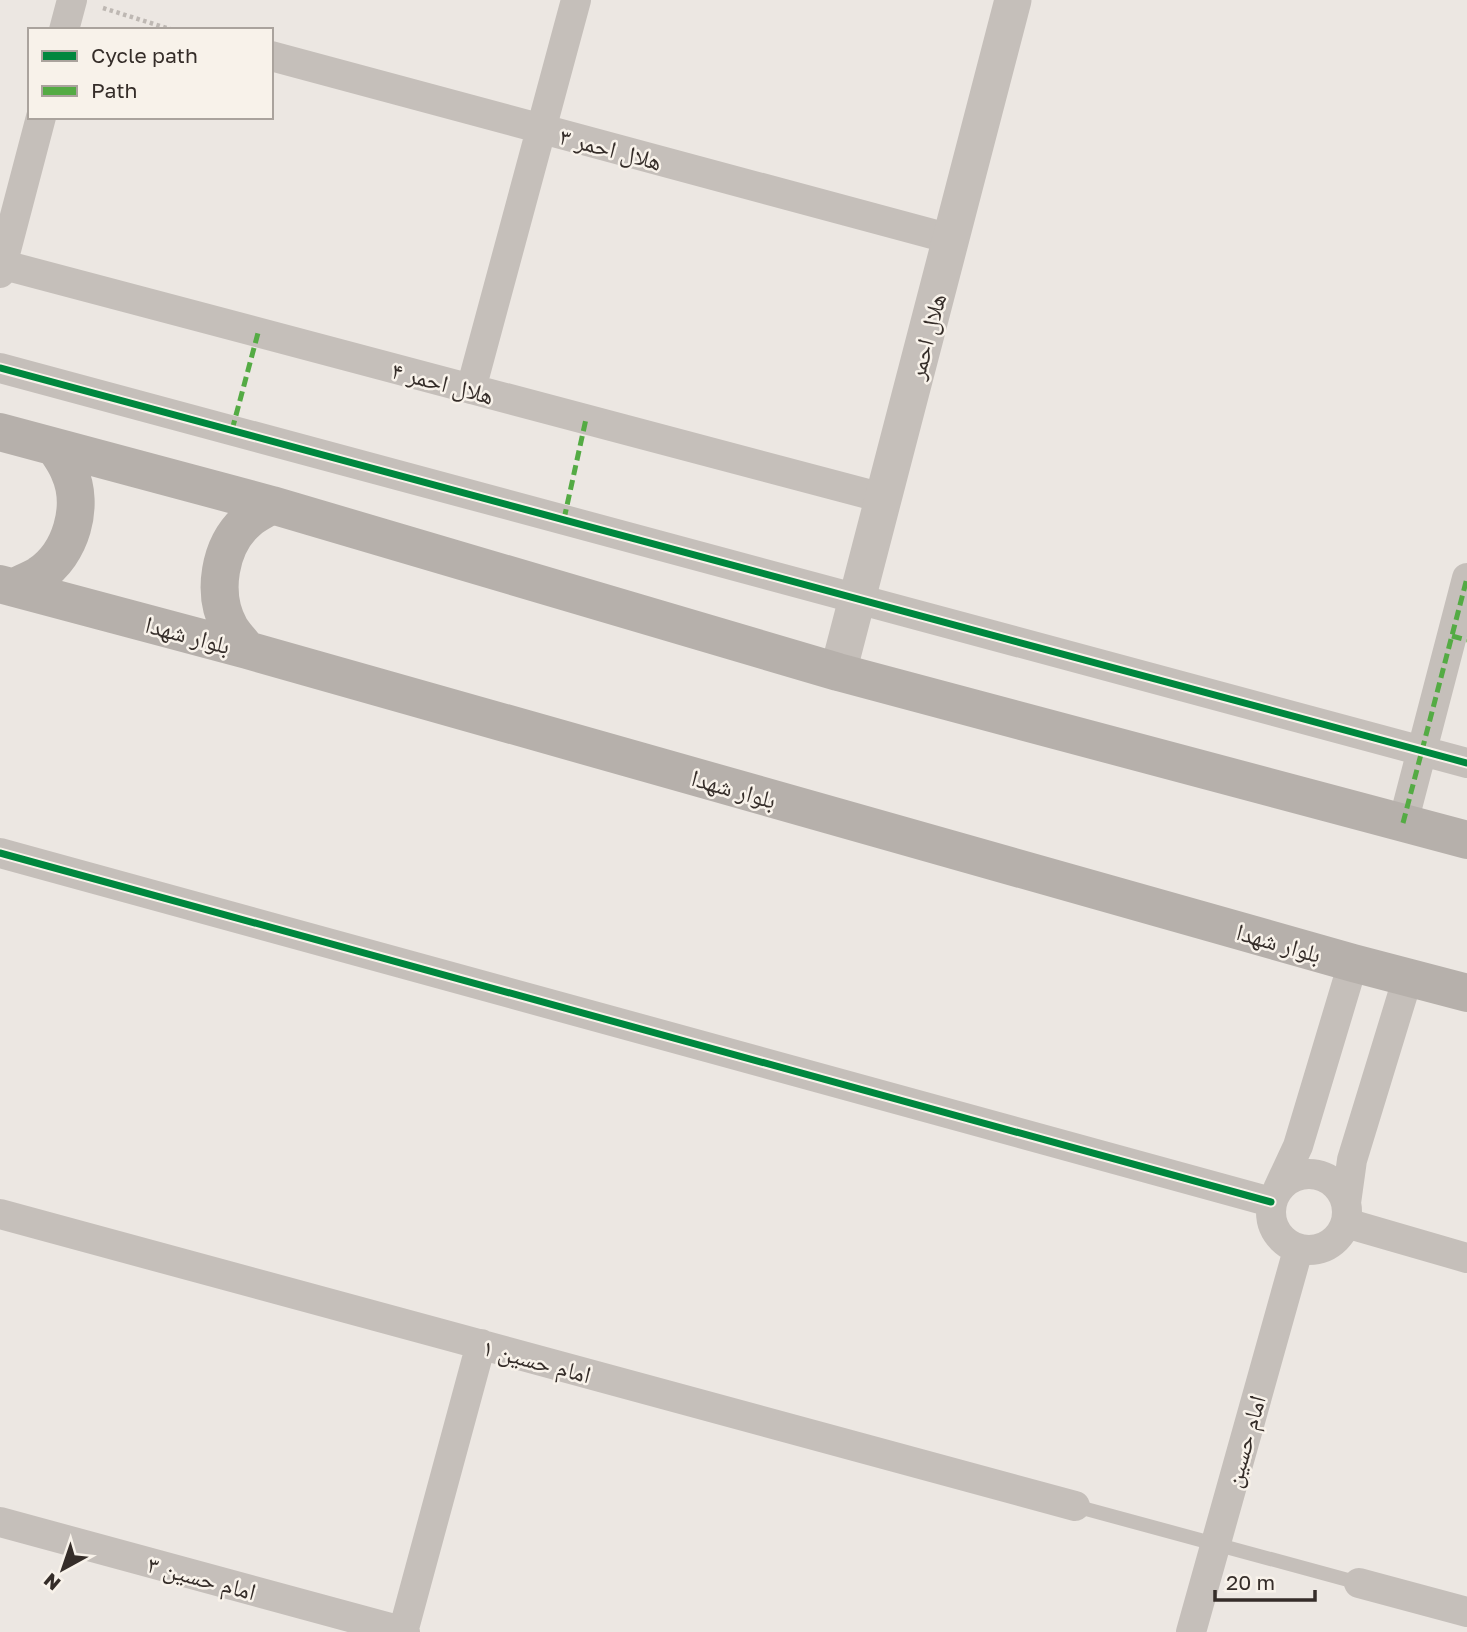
<svg xmlns="http://www.w3.org/2000/svg" width="1467" height="1632" viewBox="0 0 1467 1632" font-family="'Golos Text','Noto Naskh Arabic',sans-serif">
<rect width="100%" height="100%" fill="#ece7e2"/>
<g fill="none" stroke-linecap="round" stroke-linejoin="round">
<path stroke="#beb8b3" stroke-width="4.5" stroke-dasharray="3.5 3.5" stroke-linecap="butt" d="M103,8L173,30"/>
<path stroke="#c5bfba" stroke-width="14" d="M1075,1506L1359,1583"/>
<path stroke="#c5bfba" stroke-width="30" d="M64,30L72,0
M271,56L951,239
M0,264L883,498
M0,273L41,117
M0,368L1467,763
M471,389L576,0
M1403,823L1467,578
M0,853L1271,1202
M1271 1212a38 38 0 1 1 76 0a38 38 0 1 1-76 0Z
M1278,1189L1298,1146L1353,963
M1346,1203L1352,1160L1408,977
M0,1214L1075,1506
M1346,1223L1467,1258
M0,1522L405,1632
M1359,1583L1467,1612
M403,1632L481,1344
M1191,1632L1298,1250"/>
<path stroke="#c5bfba" stroke-width="37" d="M838,672L1013,0"/>
<path stroke="#b6b0ab" stroke-width="38" d="M0,432L272,505L838,672L1467,840
M0,584L247,650L1353,963L1467,993
M14,587C22,583 31,580 39,575C71,554 85,506 69,471C66,463 60,455 55,447
M247,650C242,643 235,636 230,628C211,594 219,545 248,520C255,514 264,510 272,505"/>
<path stroke="#54ab44" stroke-width="5" stroke-dasharray="10 5" stroke-linecap="butt" d="M232,430L258,333
M564,519L586,419
M1452,636L1467,640
M1403,823L1467,578"/>
<g stroke="#f8f2ea" stroke-width="11">
<path id="cycleway" d="M0,368L1467,763
M0,853L1271,1202"/>
</g>
<use href="#cycleway" stroke="#00873e" stroke-width="7"/>
</g>
<g text-anchor="middle" dominant-baseline="central" stroke-width="5" stroke-linejoin="round" paint-order="stroke">
<g font-size="24" fill="#352d29" stroke="#f8f2ea">
<text transform="translate(611 148) rotate(15)">هلال احمر ۳</text>
<text transform="translate(926 336) rotate(-75)">هلال احمر</text>
<text transform="translate(443 382) rotate(15)">هلال احمر ۴</text>
<text transform="translate(188 634) rotate(15)">بلوار شهدا</text>
<text transform="translate(734 788) rotate(16)">بلوار شهدا</text>
<text transform="translate(1279 942) rotate(16)">بلوار شهدا</text>
<text transform="translate(537 1360) rotate(15)">امام حسین ۱</text>
<text transform="translate(1244 1441) rotate(-74)">امام حسین</text>
<text transform="translate(202 1577) rotate(15)">امام حسین ۳</text>
</g>
</g>
<rect x="28" y="28" width="245" height="91" fill="#f8f2ea" stroke="#aaa39d" stroke-width="2"/>
<rect x="42" y="51" width="35" height="10" fill="#00873e" stroke="#aaa39d" stroke-width="2"/>
<text x="91" y="63" font-size="21" fill="#352d29">Cycle path</text>
<rect x="42" y="86" width="35" height="10" fill="#54ab44" stroke="#aaa39d" stroke-width="2"/>
<text x="91" y="98" font-size="21" fill="#352d29">Path</text>
<g transform="translate(63 1569) rotate(220)" stroke="#f8f2ea" stroke-width="5" paint-order="stroke">
<path d="M0-5L12 26L0 18L-12 26Z" fill="#352d29"/>
<text y="-10" font-size="19" font-weight="bold" text-anchor="middle" fill="#352d29">N</text>
</g>
<path d="M1215 1590v10h100v-10" fill="none" stroke="#352d29" stroke-width="3.5"/>
<text x="1226" y="1590" font-size="21" fill="#352d29" stroke="#f8f2ea" stroke-width="5" paint-order="stroke">20 m</text>
</svg>
